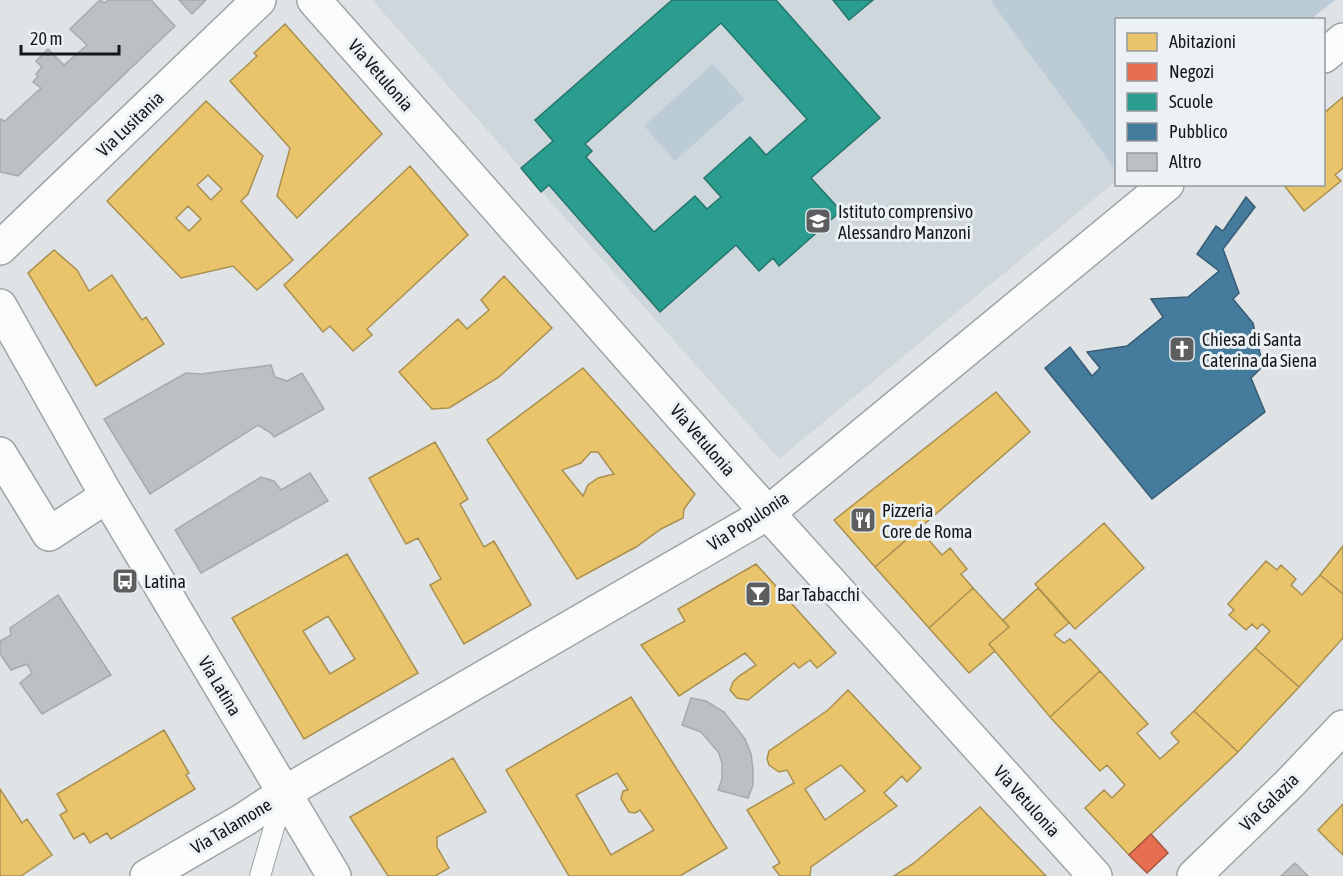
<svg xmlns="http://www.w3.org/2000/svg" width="1343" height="876" viewBox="0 0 1343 876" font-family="'Asap Condensed',sans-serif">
<rect width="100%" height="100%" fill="#dfe3e5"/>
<path fill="#ced7dc" d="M372,0H990L1116,171V181L779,459Z"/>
<path fill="#bcccd6" d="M990,0H1335L1311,19L1116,20V171Z
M713,64L744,99L675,161L644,126Z"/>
<path fill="#e9c46a" stroke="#a99051" stroke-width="1.5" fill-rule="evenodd" d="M285,24L382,134L297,218L277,196L290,148L230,81L257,56L254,53Z
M1343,97V168L1335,175L1341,181L1304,211L1283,184H1324V113Z
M206,101L263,156L248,194L241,201L293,260L257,290L233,266L181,278L107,201ZM208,175L222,189L211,200L197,185ZM188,206L201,219L189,231L176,218Z
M410,166L468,235L367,329L372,335L353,351L330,326L323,332L284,285Z
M54,250L77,270L89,291L112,275L142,320L146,317L164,344L96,386L28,273Z
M504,276L552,328L499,377L449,408L432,409L399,372L458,319L467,329L489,310L481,300Z
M583,368L695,494L684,509L683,518L661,529L636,547L577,579L487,440ZM591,452H598L614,474L598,478L588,485L583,496L562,470L581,463Z
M996,392L1030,432L875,567L834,520Z
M435,442L468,499L460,504L484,547L494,541L531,605L464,644L430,585L441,579L418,538L406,544L369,478Z
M1104,523L1144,568L1075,629L1035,584Z
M919,529L942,555L950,548L967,569L961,574L973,588L929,628L875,567Z
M1343,546V594L1320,575Z
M347,554L418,673L304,739L232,618ZM328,616L355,659L330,674L303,631Z
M1266,561L1277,570L1281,565L1296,579L1291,585L1302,595L1320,575L1343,594V638L1299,687L1255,648L1270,631L1262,624L1257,629L1252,624L1246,630L1229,615L1234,610L1228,604Z
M756,564L836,653L817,668L810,660L799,668L794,663L748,700L737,698L730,690L733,682L739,676L756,665L745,653L679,696L641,645L685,621L678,609Z
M973,588L1009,627L989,644L995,651L969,673L929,628Z
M1038,588L1069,623L1054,635L1064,643L1070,639L1100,671L1050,717L989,644L1009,627L1003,620Z
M1255,648L1299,687L1238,752L1194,711Z
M1100,671L1148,724L1137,733L1160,759L1179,742L1171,733L1194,711L1238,752L1129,855L1085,808L1104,790L1112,798L1125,785L1107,765L1100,771L1050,717Z
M848,690L921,768L907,782L902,776L884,793L897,806L811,867L810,876H780L773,867L780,863L747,810L794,783L787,770L779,772L769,765L767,759L769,751L828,710ZM841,765L865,791L825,820L805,789Z
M631,697L727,848L680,876H569L506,770ZM617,773L628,790L623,791L621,799L629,812L635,813L640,810L654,830L611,855L576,795Z
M164,730L189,773L186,775L195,789L111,839L107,833L90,843L84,833L74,839L60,815L67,811L57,794Z
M453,758L486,812L437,837V847L449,868L435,876H388L350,817Z
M0,789L22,823L27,819L52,855L21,876H0Z
M1343,804V855L1318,830Z
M980,807L1046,876H894L914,863Z"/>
<path fill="#e76f51" stroke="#a85540" stroke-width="1.5" d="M1151,834L1168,853L1147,873L1129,855Z"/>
<path fill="#2a9d8f" stroke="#24756b" stroke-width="1.5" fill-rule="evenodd" d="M672,0H776L880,118L811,178L841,211L779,266L773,258L759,271L736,245L660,312L549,185L541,192L521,168L553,141L535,120ZM721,23L807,119L766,155L750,137L704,178L721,197L707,209L695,196L654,232L586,157L592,151L585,144Z
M833,0H873L849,20Z"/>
<path fill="#457b9d" stroke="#375d75" stroke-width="1.5" d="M1246,197L1255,207L1223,249L1239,293L1233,299L1253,323L1263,366L1251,378L1265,412L1152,499L1045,368L1070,347L1092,376L1100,368L1087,352L1127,346L1163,317L1151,299L1188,297L1219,271L1197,254L1216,226L1223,231Z"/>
<path fill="#bdc0c2" stroke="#a7aaab" stroke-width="1.5" d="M100,0L105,3L108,0H151L175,26L18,176L0,172V119L5,121L41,88L33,82L38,76L36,74L42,67L36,61L48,49L64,65L87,45L70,29Z
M179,0H206L192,14Z
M271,365L275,377L287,381L302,373L324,409L274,437L271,433L258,425L150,494L104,419L186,373L201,374Z
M310,473L328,501L201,573L175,530L261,477L274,481L281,490Z
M58,595L111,675L42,714L20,683L32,673L27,664L11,670L0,654V641L11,635L10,628Z
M691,698L706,701L724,712L745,739L751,754L753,769V785L748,798L718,790L722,779V764L719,753L701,732L682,725Z
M1295,863L1308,876H1281Z"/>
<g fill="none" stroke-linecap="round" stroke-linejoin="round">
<g stroke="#a1a4a6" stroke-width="22">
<path id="lane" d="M260,876L284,793"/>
</g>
<g stroke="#a1a4a6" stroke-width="36">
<path id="street" d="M314,0L728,469L1095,876
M0,248L259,0
M0,454L49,534L107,496
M1194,876L1290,783L1343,727"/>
</g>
<g stroke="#a1a4a6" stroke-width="36">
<path id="secondary" d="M1324,56L1343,40
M0,306L107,496L334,876
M147,876L245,819L284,793L768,513L1167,184"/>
</g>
<use href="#lane" stroke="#fafbfb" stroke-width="20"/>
<use href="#street" stroke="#fafbfb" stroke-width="33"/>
<use href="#secondary" stroke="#fafbfb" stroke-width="33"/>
</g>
<defs>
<g id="school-square" transform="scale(1.35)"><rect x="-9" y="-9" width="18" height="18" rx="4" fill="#5c5e60" stroke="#ebf1f5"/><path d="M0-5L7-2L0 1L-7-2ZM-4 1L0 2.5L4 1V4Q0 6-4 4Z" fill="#fff"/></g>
<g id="church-square" transform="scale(1.35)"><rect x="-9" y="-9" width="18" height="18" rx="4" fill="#5c5e60" stroke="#ebf1f5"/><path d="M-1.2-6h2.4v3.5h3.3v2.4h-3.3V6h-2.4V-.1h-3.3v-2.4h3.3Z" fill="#fff"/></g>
<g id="restaurant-square" transform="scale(1.35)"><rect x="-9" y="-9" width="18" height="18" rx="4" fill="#5c5e60" stroke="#ebf1f5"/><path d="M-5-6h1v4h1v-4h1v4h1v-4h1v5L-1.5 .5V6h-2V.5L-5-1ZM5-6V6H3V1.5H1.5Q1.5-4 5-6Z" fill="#fff"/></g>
<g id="bus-square" transform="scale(1.35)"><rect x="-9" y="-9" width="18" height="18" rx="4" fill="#5c5e60" stroke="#ebf1f5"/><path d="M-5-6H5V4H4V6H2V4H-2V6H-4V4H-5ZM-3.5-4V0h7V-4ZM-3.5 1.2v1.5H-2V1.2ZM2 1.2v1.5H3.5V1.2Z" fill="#fff"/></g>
<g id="bar-square" transform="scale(1.35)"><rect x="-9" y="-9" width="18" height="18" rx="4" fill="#5c5e60" stroke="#ebf1f5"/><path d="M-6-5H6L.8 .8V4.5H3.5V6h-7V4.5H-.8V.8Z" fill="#fff"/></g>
</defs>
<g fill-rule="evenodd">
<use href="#school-square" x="818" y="221"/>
<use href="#church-square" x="1182" y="349"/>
<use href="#restaurant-square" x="863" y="520"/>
<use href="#bus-square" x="125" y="581"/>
<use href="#bar-square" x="758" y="594"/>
</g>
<g text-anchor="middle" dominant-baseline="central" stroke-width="6" stroke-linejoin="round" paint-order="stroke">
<g font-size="18" fill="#151718" stroke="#ebf1f5">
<text transform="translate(381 75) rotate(49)">Via Vetulonia</text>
<text transform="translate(130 124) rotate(-44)">Via Lusitania</text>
<text transform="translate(703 440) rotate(49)">Via Vetulonia</text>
<text transform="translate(748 521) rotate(-33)">Via Populonia</text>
<text transform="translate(220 686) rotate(59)">Via Latina</text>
<text transform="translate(1027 801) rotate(48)">Via Vetulonia</text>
<text transform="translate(1269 802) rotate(-44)">Via Galazia</text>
<text transform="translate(231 826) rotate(-31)">Via Talamone</text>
</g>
<g font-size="18" fill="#151718" stroke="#ebf1f5" text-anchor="start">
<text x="838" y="211">Istituto comprensivo<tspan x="838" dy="21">Alessandro Manzoni</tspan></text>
<text x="1202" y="339">Chiesa di Santa<tspan x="1202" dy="21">Caterina da Siena</tspan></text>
<text x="882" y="510">Pizzeria<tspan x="882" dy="21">Core de Roma</tspan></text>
<text x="144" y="581">Latina</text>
<text x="777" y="594">Bar Tabacchi</text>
</g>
</g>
<rect x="1115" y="18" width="210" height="168" fill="#ebf1f5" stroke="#959a9d" stroke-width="1.5"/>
<rect x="1127" y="33" width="30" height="18" fill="#e9c46a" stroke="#959a9d" stroke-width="1.5"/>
<text x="1169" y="48" font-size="18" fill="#151718">Abitazioni</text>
<rect x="1127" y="63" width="30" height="18" fill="#e76f51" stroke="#959a9d" stroke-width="1.5"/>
<text x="1169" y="78" font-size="18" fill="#151718">Negozi</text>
<rect x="1127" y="93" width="30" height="18" fill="#2a9d8f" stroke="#959a9d" stroke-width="1.5"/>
<text x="1169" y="108" font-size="18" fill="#151718">Scuole</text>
<rect x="1127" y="123" width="30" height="18" fill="#457b9d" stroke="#959a9d" stroke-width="1.5"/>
<text x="1169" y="138" font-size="18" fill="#151718">Pubblico</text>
<rect x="1127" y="153" width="30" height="18" fill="#bdc0c2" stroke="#959a9d" stroke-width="1.5"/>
<text x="1169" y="168" font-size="18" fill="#151718">Altro</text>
<path d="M21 45v9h98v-9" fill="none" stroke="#151718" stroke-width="3"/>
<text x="30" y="45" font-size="18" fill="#151718" stroke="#ebf1f5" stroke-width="4.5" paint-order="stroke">20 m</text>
</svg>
